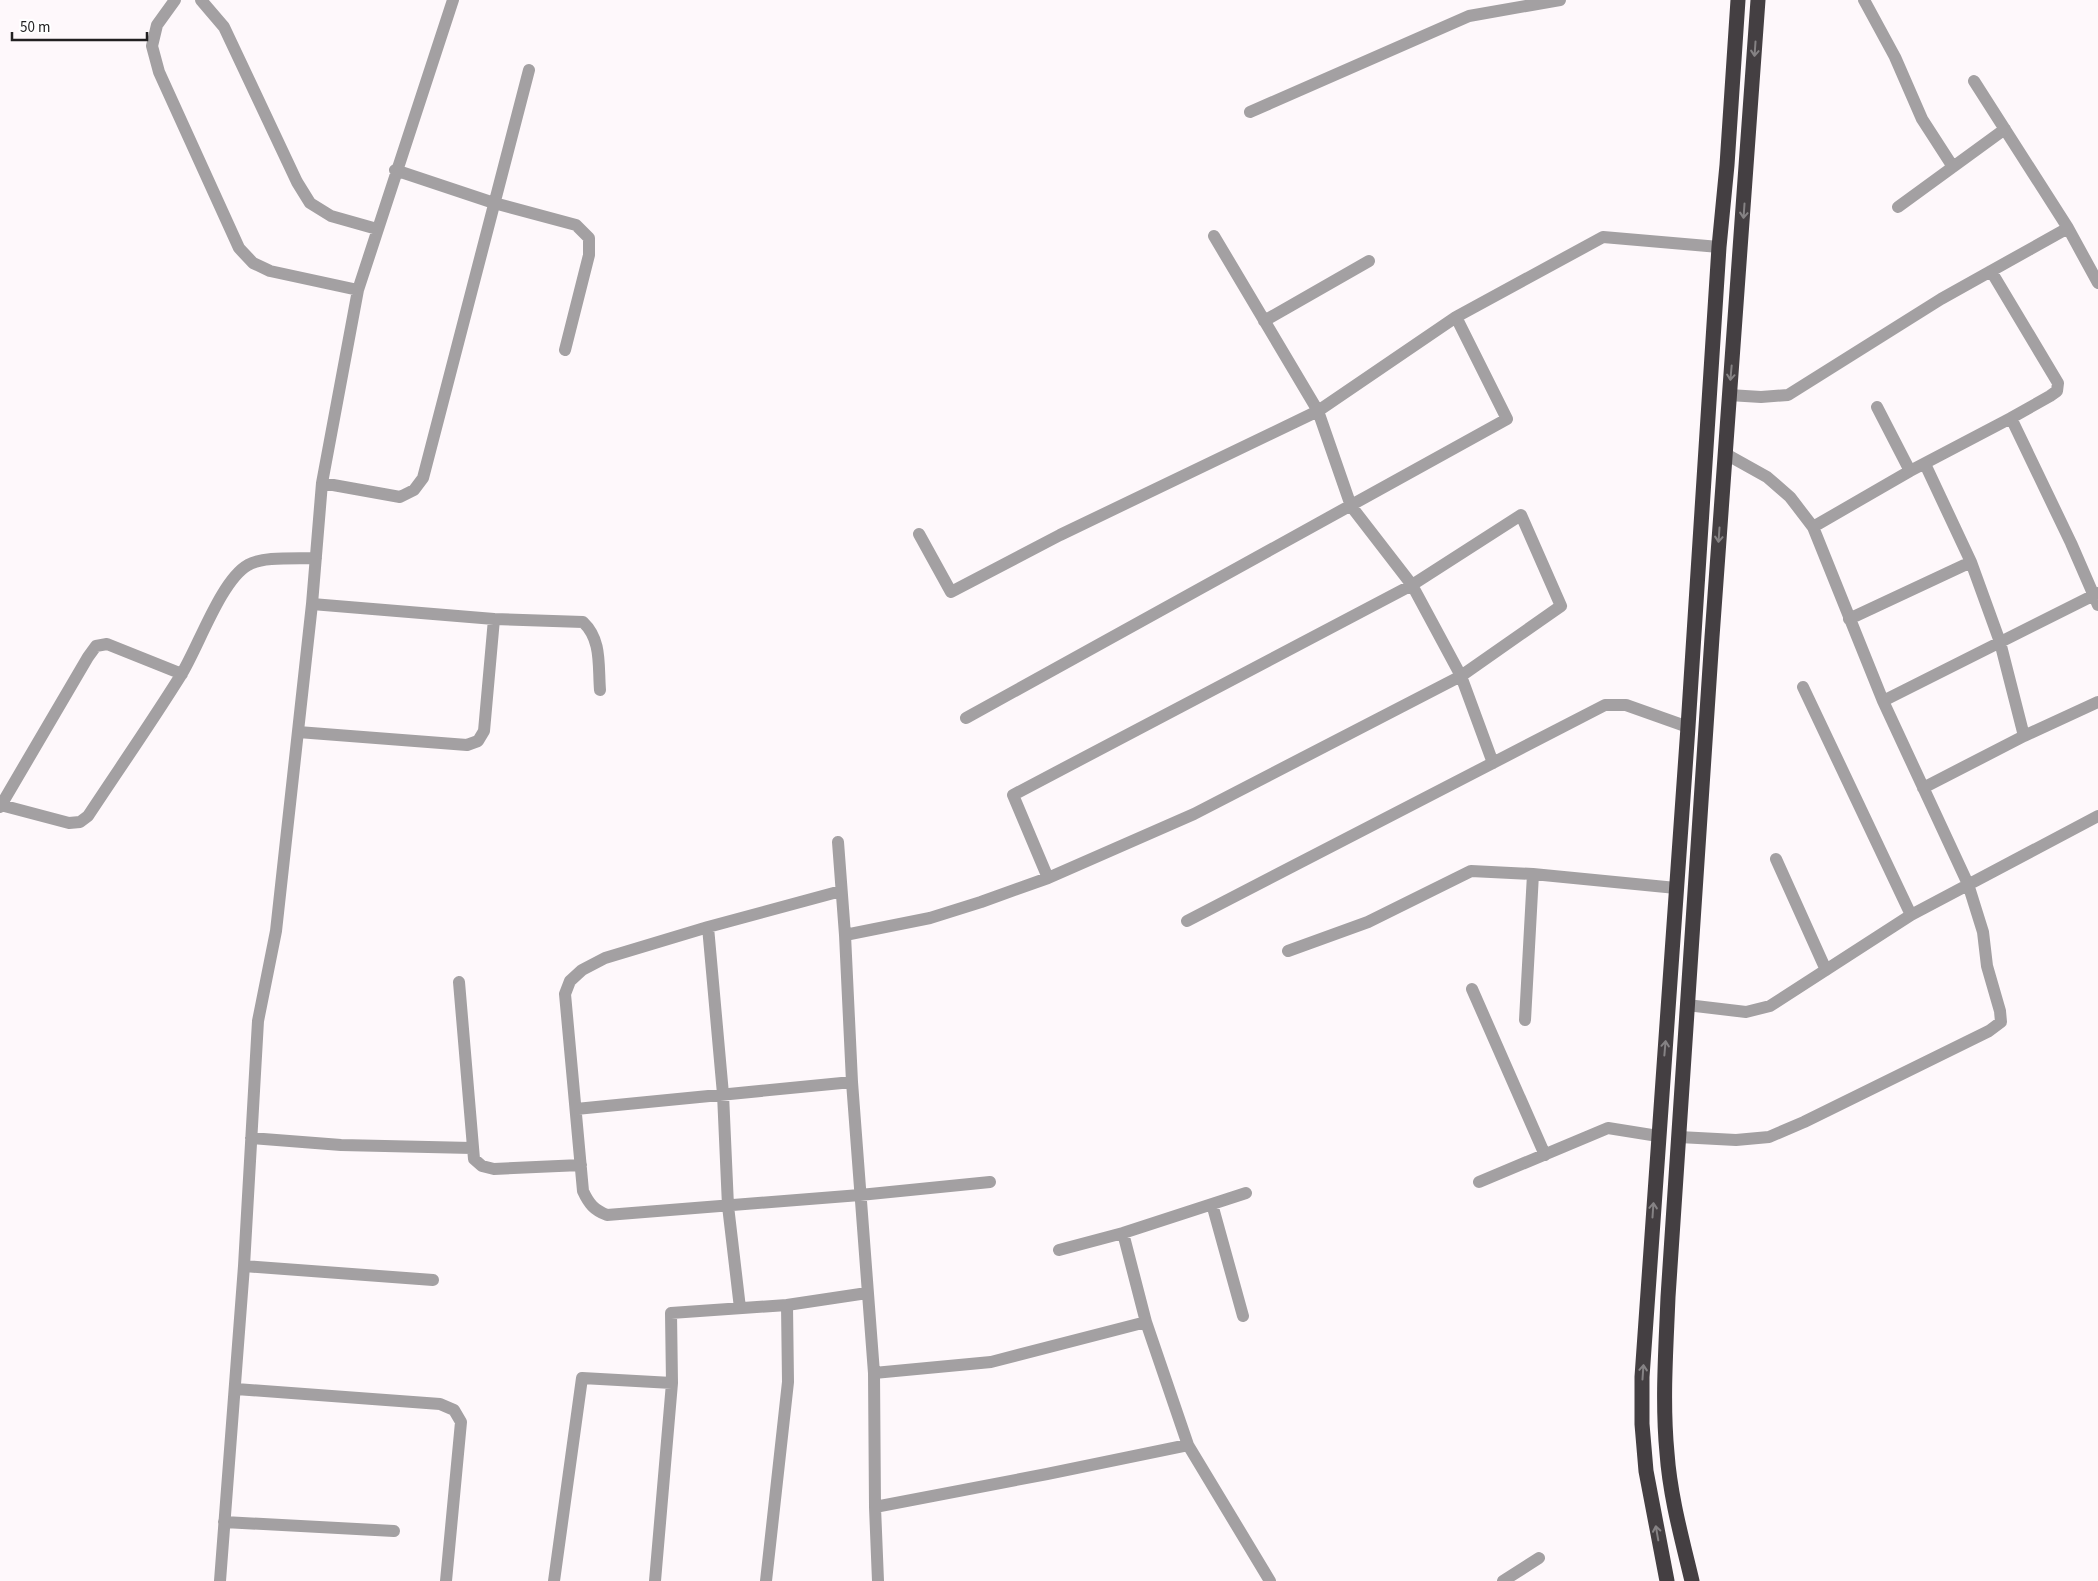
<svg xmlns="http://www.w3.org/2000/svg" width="2098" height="1581" viewBox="0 0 2098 1581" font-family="'Source Sans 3',sans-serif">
<rect width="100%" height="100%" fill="#fef8fb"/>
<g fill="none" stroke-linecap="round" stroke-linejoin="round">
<path stroke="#a3a0a2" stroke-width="12" d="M175,0L157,25L152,46L159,72L239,248L253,263L270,271L358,290
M201,0L224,27L297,182L310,203L331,216L377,229
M1864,0L1895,57L1922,119L1953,167
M1974,81L2068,228L2098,283
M1250,112L1469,16L1560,0
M395,170L494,203L576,225L589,238V255L565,350
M1898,207L2005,129
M1214,236L1318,411L1351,506L1412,585L1461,676L1493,763
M1991,271L2058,383L2057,391L2050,396L2011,418
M1264,321L1369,261
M1729,395L1761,397L1788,395L1941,299L2068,228
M1877,407L1910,471
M1925,464L1971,562L2000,642L2024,736
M322,483L400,497L414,490L423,478L529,70
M1813,527L1910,471L2011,418L2071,543L2098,605
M919,534L951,592L1060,535L1318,411L1456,317L1603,237L1719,247
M312,604L494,619L583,622C602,640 598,665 600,690
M1849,619L1971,562
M1803,687L1911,915
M1883,701L2098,593
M966,718L1507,419L1456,317
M298,732L467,745L478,741L484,731L494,619
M1923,788L2024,736L2098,702
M1,805L69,823L80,822L88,816C119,769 151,723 181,675C198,648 221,580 248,565C263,556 298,559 316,558
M0,807L88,657L96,646L107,644L182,674
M838,842L845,935
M1776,859L1826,970
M841,891L708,927L605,958L582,970L570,981L565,994L583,1191C589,1204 594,1210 607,1215L860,1195L990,1182
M1187,921L1605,705H1626L1688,727
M708,927L723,1094L728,1206L740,1308
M1288,951L1368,922L1471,871L1533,874
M459,982L474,1159L482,1166L494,1169L581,1165
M1472,989L1545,1155
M1687,1005L1746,1012L1770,1006L1911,915L2098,816
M1525,1020L1533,874L1676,888
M576,1109L852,1082
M1679,1137L1736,1140L1769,1137L1804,1122L1989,1031L2001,1022L2000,1011L1987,966L1983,932L1968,884L1883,701L1813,527L1790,497L1767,477L1724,453
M251,1138L341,1145L472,1148
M1479,1182L1608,1128L1658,1136
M1212,1204L1243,1316
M1123,1233L1146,1322
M1059,1250L1123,1233L1246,1193
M244,1266L433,1280
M787,1305L867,1293
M874,1373L852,1082L845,935L930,918L981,902L1048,878L1194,814L1461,676L1561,606L1521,515L1412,585L1013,795L1048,878
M672,1383L671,1313L787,1305L788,1382L766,1581
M236,1389L440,1404L454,1410L461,1422L446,1581
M875,1507L1047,1474L1188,1445
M224,1522L394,1531
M220,1581L244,1266L258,1021L276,931L312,604L322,483L358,290L453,0
M554,1581L582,1378L672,1383L655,1581
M878,1581L875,1507L874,1373L991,1362L1146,1322L1188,1445L1270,1581
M1503,1581L1539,1558"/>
<path stroke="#443f42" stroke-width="15" d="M1667,1581L1646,1471L1642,1424V1377L1688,727L1719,247L1727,165L1738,0
M1692,1581C1682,1539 1670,1496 1667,1453C1662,1401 1666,1349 1668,1297L1712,637L1758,0"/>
</g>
<defs><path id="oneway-shaft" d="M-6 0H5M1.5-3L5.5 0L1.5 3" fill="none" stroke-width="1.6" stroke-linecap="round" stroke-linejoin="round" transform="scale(1.25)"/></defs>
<g stroke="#858284">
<use href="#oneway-shaft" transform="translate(1755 49) rotate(94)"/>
<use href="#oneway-shaft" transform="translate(1744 211) rotate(94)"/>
<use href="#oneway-shaft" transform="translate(1731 373) rotate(95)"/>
<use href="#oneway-shaft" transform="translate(1719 535) rotate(94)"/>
<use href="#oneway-shaft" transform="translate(1665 1048) rotate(-85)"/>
<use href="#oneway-shaft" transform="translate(1653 1210) rotate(-86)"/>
<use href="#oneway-shaft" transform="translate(1643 1372) rotate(-86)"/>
<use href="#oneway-shaft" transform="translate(1657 1533) rotate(-100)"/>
</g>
<path d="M12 32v8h135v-8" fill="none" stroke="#222021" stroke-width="2.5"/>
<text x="20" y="32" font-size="15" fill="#222021" stroke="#ffffff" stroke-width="4" paint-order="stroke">50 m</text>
</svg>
